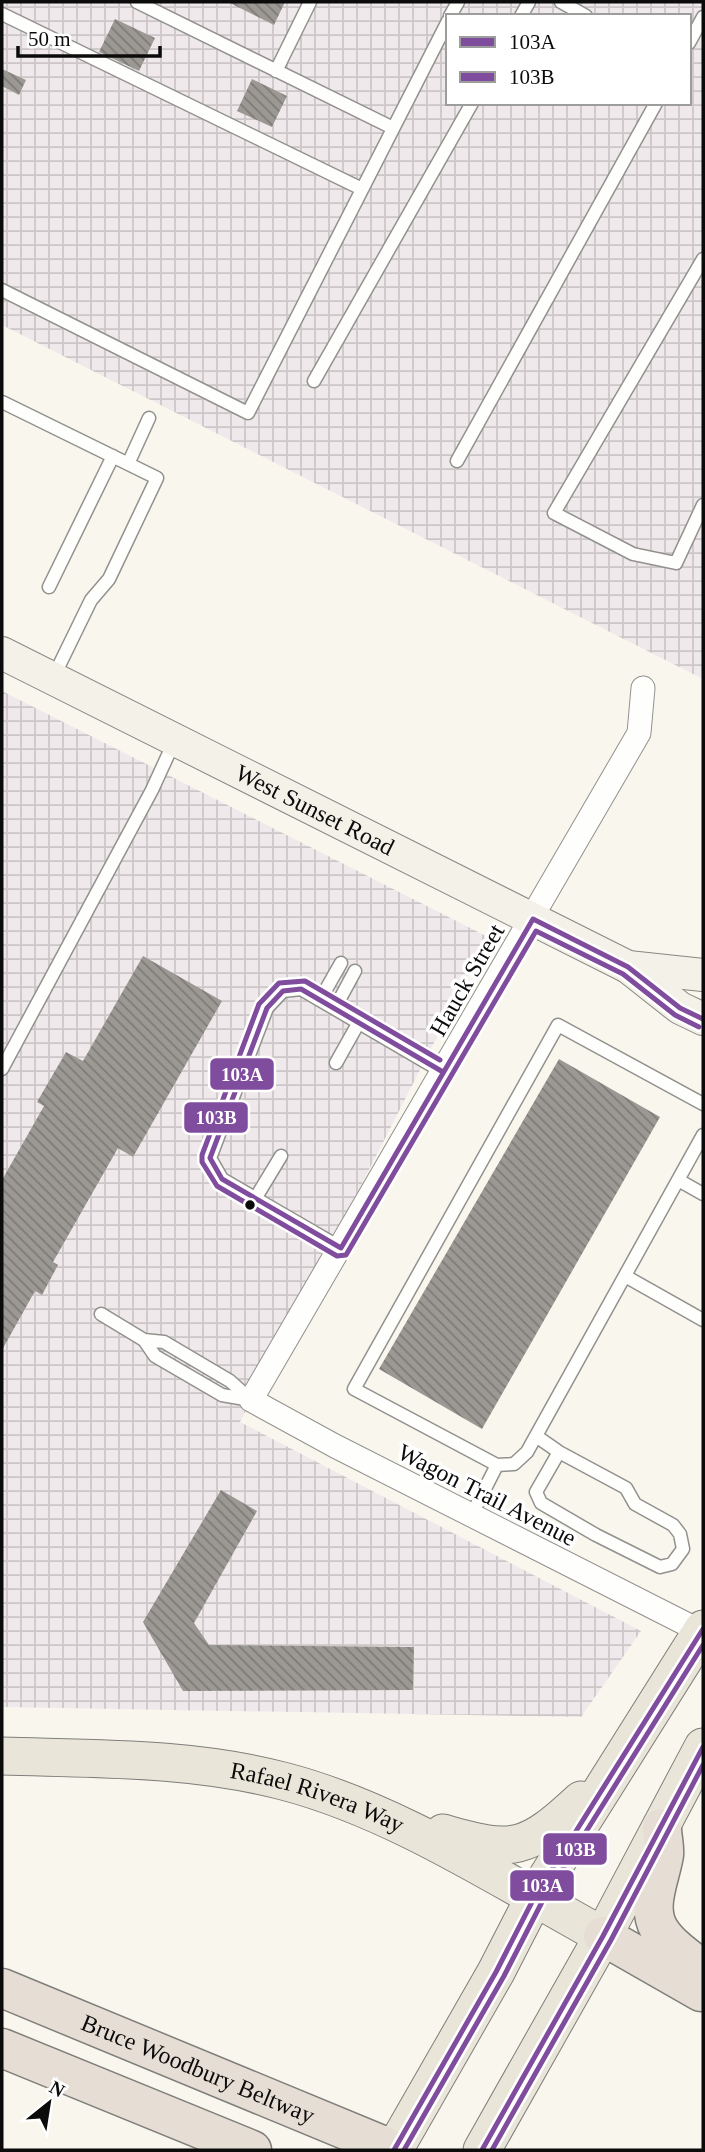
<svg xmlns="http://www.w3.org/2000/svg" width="705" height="2152" viewBox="0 0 705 2152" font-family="'Times New Roman',serif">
<defs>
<pattern id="industrial-grid" width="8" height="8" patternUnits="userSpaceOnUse" patternTransform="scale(1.75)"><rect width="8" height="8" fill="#f0e9eb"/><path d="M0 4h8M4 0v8" fill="none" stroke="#ccc6c8"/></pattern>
<pattern id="building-back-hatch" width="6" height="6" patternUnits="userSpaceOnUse" patternTransform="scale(1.75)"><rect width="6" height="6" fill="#9c9994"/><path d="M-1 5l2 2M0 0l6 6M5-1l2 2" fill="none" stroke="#7d7b77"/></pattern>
</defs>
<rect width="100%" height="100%" fill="#f9f6ee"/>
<path fill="url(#industrial-grid)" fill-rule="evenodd" d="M2,2H703V679L2,325ZM448,16H689V103H448Z
M2,691L488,937L240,1422L641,1631L581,1717L2,1707Z"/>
<path fill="url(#building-back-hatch)" d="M228,2H285L274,25Z
M115,19L155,38L139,71L99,52Z
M2,69L26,80L19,95L2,86Z
M252,79L287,96L272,127L237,111Z
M143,956L222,1001L133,1157L118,1148L53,1262L58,1265L42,1295L35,1291L2,1350V1180L44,1106L37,1102L66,1052L83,1061Z
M559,1059L660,1117L482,1429L379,1369Z
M221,1490L257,1511L194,1623L209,1645L414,1647L413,1690L183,1691L143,1622Z"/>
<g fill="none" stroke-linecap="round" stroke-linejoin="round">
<g stroke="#92918d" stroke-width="15">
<path id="service" d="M137,2L393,128
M561,2L586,16
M2,14L362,189
M450,16L458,2
M521,16L529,2
M689,43L703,17
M276,71L310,2
M703,259L554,513L633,554L676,563L703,505
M2,290L248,413L448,21
M314,381L472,103
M2,402L157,478L109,579L91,600L53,678
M457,461L656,103
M128,464L149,418
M49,587L113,456
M320,1000L341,963
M335,1008L355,971
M336,1063L359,1022
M2,1069L152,790L174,742
M680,1181L703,1194
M255,1199L281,1156
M341,1248L222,1179L210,1158L267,1008L283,991L301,989L443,1072
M625,1276L703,1320
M101,1314L144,1340L164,1342L230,1381L251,1400
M144,1340L155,1356L222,1395L251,1400
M536,1436L559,1452L626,1488L635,1504L673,1525L680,1534L683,1549L672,1564L660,1567L596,1535L541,1503L536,1492L559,1452
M497,1465L354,1389L558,1025L703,1104
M471,1516L497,1465L514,1464L527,1452L703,1135"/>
</g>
<g stroke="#92918d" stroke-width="25">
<path id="minor" d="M643,688L639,733L251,1400L335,1446L702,1632"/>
</g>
<g stroke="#898784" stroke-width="34">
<g id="secondary">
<path id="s1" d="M2,653L628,967L680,1008L703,1019"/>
<path d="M628,967L703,975"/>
</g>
</g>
<g stroke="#7f7e7a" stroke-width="39">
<g id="primary">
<path id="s2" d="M2,1756C95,1759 191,1757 283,1781C395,1810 501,1880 603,1936"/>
<path d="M443,1833C514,1854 527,1850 581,1800"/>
<path d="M394,2150L496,1972L534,1898L703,1629"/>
<path d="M482,2150L603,1936L703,1747"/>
</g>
</g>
<g stroke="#7f7e7a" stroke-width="41">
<g id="motorway">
<path d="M662,1828C662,1837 665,1847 664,1855C660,1879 646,1906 659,1929C669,1946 688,1958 703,1970"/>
<path d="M603,1936L701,1992"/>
<path id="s3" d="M2,1988L394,2150"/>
<path d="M2,2048L252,2150"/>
</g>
</g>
<use href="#service" stroke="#fefefc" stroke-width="12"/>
<use href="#minor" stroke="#fefefc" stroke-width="23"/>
<use href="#secondary" stroke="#f3f1e8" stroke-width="32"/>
<use href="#primary" stroke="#e9e5d9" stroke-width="37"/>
<use href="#motorway" stroke="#e6ddd5" stroke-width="38"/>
<g stroke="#fff" stroke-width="10">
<path id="bus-1" d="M443,1072L301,989L283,991L267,1008L210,1158L222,1179L341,1248L533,919L628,967L680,1008L703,1019
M394,2150L496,1972L534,1898L703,1629
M482,2150L603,1936L703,1747"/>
</g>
<g stroke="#fff" stroke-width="10">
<path id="bus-2" d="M440,1060L305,981L279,983L259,1004L202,1155V1162L217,1186L337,1256L346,1255L536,931L623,974L675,1015L699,1027
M404,2150L504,1976L542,1902L703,1645
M492,2150L611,1940L703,1765"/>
</g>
<use href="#bus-1" stroke="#804c9e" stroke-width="5"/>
<use href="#bus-2" stroke="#804c9e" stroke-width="5"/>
</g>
<circle fill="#0b0b0b" stroke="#fff" stroke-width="2.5" cx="250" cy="1205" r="6"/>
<g text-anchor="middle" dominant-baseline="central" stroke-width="7" stroke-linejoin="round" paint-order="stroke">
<g font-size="24" fill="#0b0b0b" stroke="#fff">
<text stroke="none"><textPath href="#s1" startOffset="350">West Sunset Road</textPath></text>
<text transform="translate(467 980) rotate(-60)">Hauck Street</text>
<text transform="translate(487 1495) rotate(27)">Wagon Trail Avenue</text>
<text stroke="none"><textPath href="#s2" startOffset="320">Rafael Rivera Way</textPath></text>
<text stroke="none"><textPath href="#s3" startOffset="212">Bruce Woodbury Beltway</textPath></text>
</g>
</g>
<g stroke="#fff" stroke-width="2.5">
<rect x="209" y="1057" width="66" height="34" rx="7" fill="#804c9e"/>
<rect x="183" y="1101" width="66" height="33" rx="7" fill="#804c9e"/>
<rect x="542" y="1832" width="66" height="34" rx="7" fill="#804c9e"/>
<rect x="509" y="1869" width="66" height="33" rx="7" fill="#804c9e"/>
</g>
<g font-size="19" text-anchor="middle" font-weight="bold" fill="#fff">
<text x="242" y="1081">103A</text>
<text x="216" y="1124">103B</text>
<text x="575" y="1856">103B</text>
<text x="542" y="1892">103A</text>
</g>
<rect width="705" height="2152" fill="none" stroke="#0b0b0b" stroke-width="7"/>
<rect x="446" y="14" width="245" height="91" fill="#ffffff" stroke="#9d9d9d" stroke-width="2"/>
<rect x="460" y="37" width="35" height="10" fill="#804c9e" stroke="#9d9d9d" stroke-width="2"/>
<text x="509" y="49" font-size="21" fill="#0b0b0b">103A</text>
<rect x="460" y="72" width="35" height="10" fill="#804c9e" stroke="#9d9d9d" stroke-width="2"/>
<text x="509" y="84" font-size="21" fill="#0b0b0b">103B</text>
<g transform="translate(49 2103) rotate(30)" stroke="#ffffff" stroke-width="5" paint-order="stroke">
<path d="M0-5L12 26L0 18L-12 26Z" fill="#0b0b0b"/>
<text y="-10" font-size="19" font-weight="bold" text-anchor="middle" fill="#0b0b0b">N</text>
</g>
<path d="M18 46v10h142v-10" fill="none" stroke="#0b0b0b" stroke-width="3.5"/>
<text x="28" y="46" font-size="21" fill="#0b0b0b" stroke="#ffffff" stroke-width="5" paint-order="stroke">50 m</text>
</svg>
